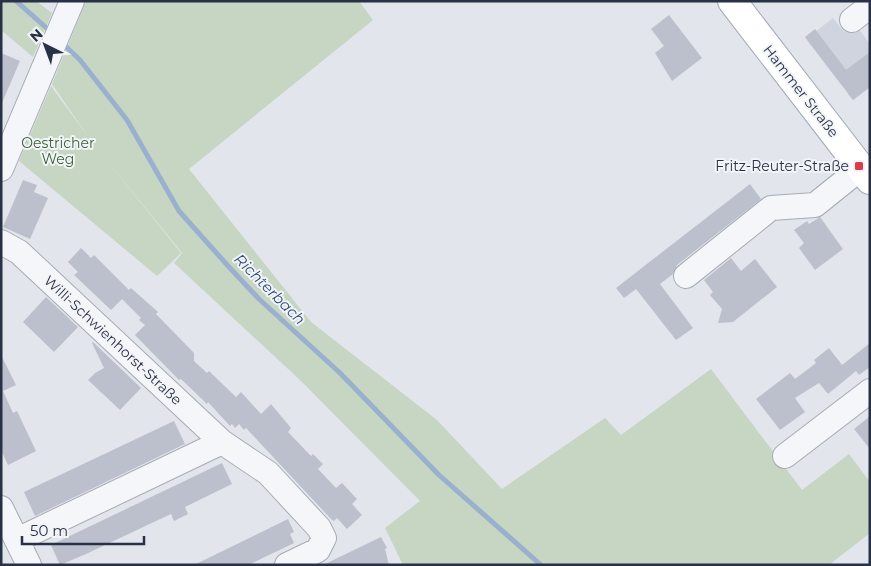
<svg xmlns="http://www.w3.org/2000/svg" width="871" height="566" viewBox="0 0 871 566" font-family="Montserrat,sans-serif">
<rect width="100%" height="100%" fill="#e2e5eb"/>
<path fill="#cfd4de" d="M833,18L844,32L855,24L870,44V87L853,100L806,39Z"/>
<path fill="#c6d6c2" d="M1,1H36L52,13L33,57L1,30Z
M86,1H359L373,20L189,169L311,322L437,420L502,489L605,418L621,435L711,369L802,490L849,454L870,482V533L829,565H403L385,528L420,501L301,381L174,263L182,253L105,158L181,253L157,276L19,161L51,86L89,138L52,84Z"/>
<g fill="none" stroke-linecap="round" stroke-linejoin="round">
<path stroke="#9ab0cf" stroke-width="5" d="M16,1L51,32
M61,42L80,60L127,120L179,211L229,267L259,299L340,373L439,475L541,565"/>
</g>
<path fill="#bbc0cc" d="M669,15L702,58L672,81L655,53L664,46L651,29Z
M815,29L846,70L870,52V87L853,100L805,37Z
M1,53L20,61L1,105Z
M23,180L37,185L34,192L48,198L30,239L3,227Z
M750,184L761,199L677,265L673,274L660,284L693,328L676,340L636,289L624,298L616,288Z
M820,217L843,249L815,270L799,248L804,243L794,230L807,221L809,224Z
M81,248L91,258L94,255L129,290L131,288L158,312L156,314L194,353V361L207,373L209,371L236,397L241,392L261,414L271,404L291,428L288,432L311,456L313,454L323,464L318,469L336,488L342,483L357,499L352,504L362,515L347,529L337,518L334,521L331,519L246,428L244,430L239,424L235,428L232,424L230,426L208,402L207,404L181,379L179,380L135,335L145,325L139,320L141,318L122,299L111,310L74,275L78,272L68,262Z
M731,258L741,271L755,259L777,287L733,322L718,323L722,309L710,295L713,292L704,280Z
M46,297L78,327L54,352L23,322Z
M93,342L141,388L120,410L88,380L95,373L104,368L92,343Z
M870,343V367L859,375L856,371L828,394L819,383L795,398L805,412L780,430L756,399L790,373L795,379L816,363L814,360L829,348L842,365Z
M1,355L16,385L3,391L13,413L17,411L36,451L8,465L1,450Z
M870,416V449L854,429Z
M174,421L185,444L35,516L24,492Z
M222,463L232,484L185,507L188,514L174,521L171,514L86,554L60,565L51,545Z
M288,519L294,532L290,534L294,543L248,565H194Z
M381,537L387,548L385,549L389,565H323Z"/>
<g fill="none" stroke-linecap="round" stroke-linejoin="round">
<g stroke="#a6abb6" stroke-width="26">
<path id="minor" d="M852,20L870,6
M1,169L72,1
M1,242L19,252L222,442L268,473L319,528L324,538L318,550L287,565
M686,276L771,208L815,205L861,168
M785,456L870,391
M1,508L29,565
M17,540L222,442"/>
</g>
<g stroke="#a0a8b8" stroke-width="30">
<path id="major" d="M732,1L870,180"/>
</g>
<use href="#minor" stroke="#f5f6f9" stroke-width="24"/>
<use href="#major" stroke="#fff" stroke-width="28"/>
</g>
<rect fill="#db3c4a" stroke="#f2f4f8" stroke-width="2" x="854" y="161" width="10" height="10" rx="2.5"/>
<g text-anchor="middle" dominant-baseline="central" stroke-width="4" stroke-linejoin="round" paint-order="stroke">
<g font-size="14" fill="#283145" stroke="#f2f4f8">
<text transform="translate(801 91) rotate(52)">Hammer Straße</text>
<text transform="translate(113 340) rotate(43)">Willi-Schwienhorst-Straße</text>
</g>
<g font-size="14" fill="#3a6234" stroke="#f2f4f8">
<text x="58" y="143">Oestricher<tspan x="58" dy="16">Weg</tspan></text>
</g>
<g font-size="14" fill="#283145" stroke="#f2f4f8" text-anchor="end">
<text x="849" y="166">Fritz-Reuter-Straße</text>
</g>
<g font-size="15" font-style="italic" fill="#2e4c7d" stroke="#f2f4f8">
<text transform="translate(270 289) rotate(45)">Richterbach</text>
</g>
</g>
<rect width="871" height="566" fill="none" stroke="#283145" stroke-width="5"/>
<g transform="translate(45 45) rotate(318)" stroke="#f2f4f8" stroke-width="4" paint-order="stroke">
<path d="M0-4L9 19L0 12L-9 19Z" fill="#283145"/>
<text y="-8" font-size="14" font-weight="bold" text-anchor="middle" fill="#283145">N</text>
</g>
<path d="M22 536v8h122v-8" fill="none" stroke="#283145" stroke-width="2.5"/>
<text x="30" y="536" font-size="15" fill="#283145" stroke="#f2f4f8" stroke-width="4" paint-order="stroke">50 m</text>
</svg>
